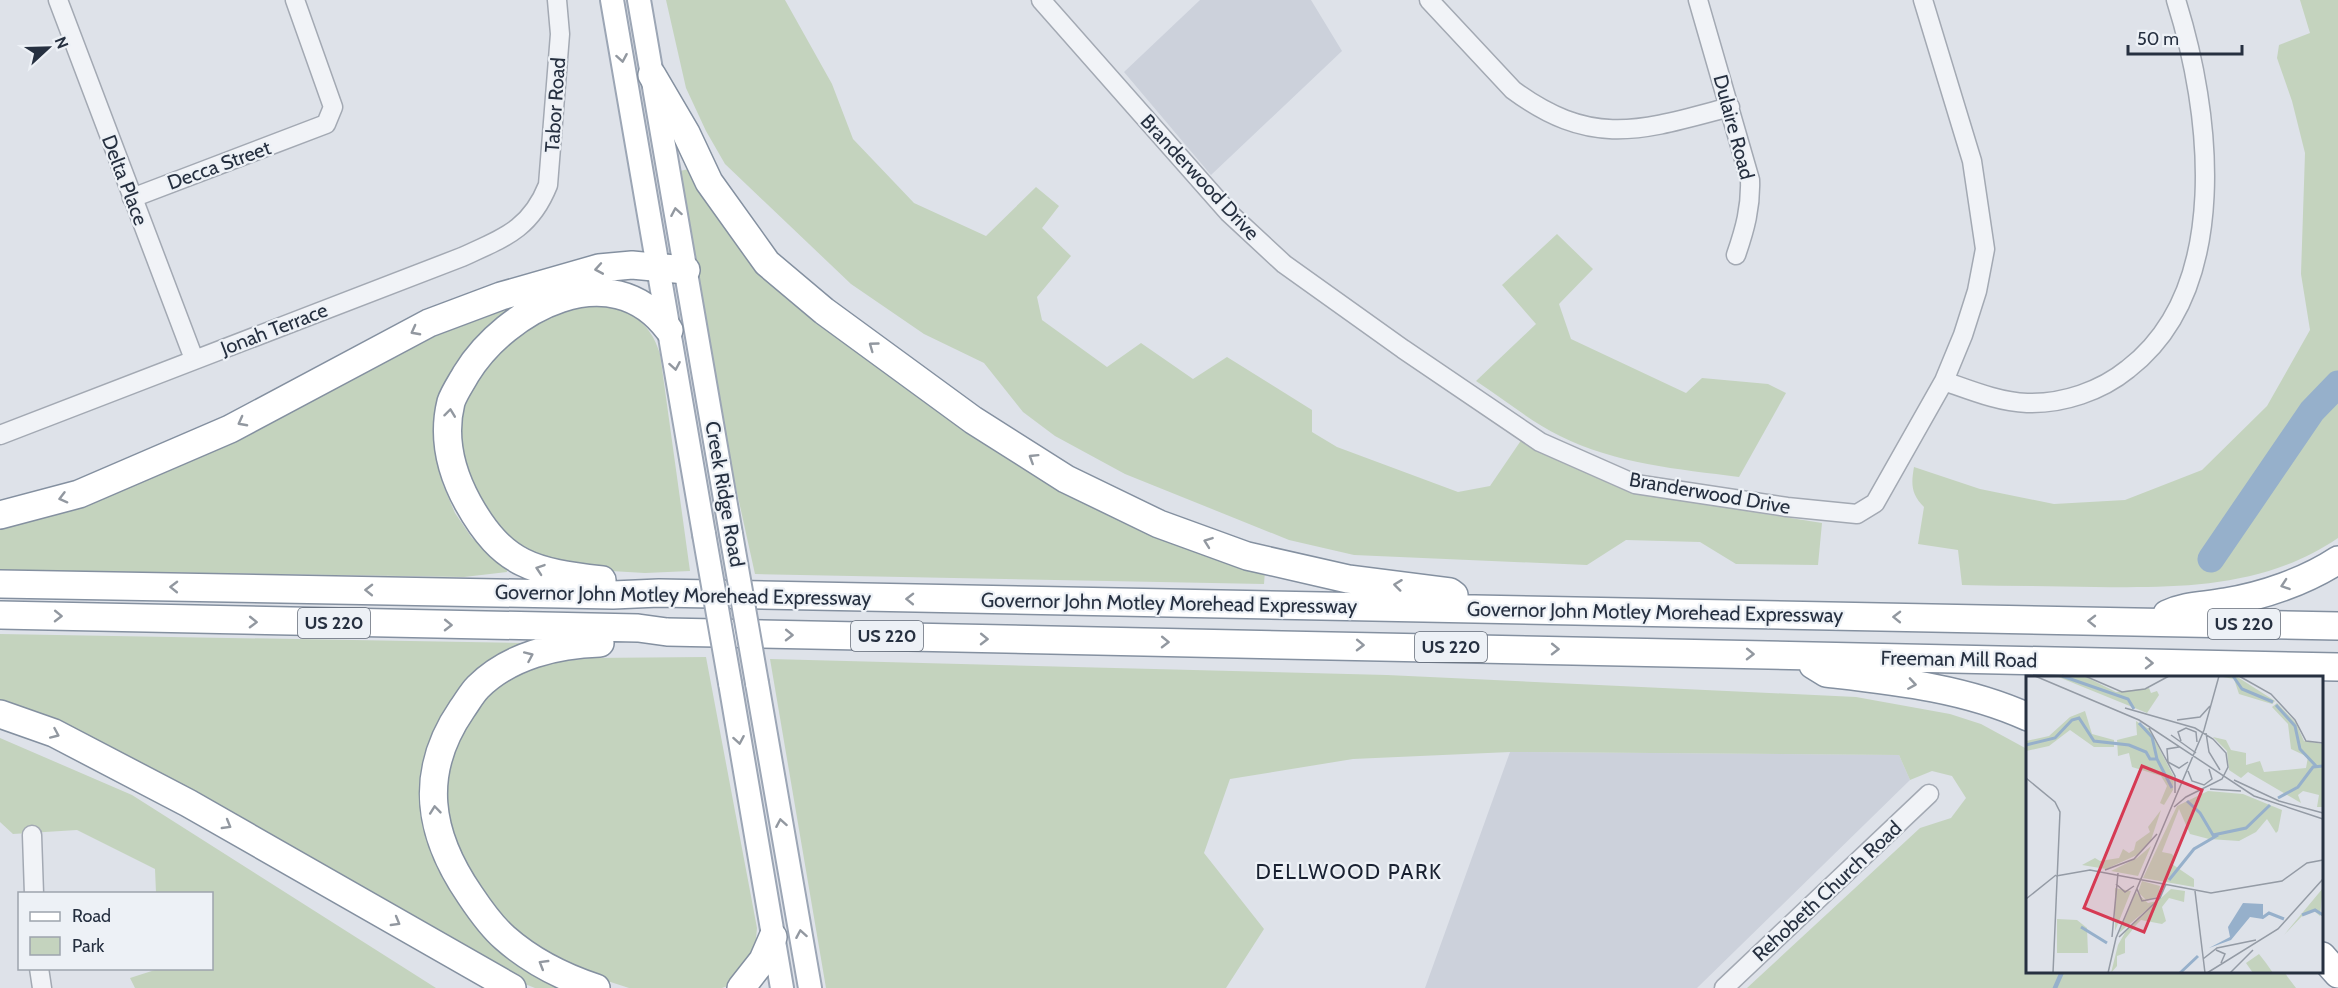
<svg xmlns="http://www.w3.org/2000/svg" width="2338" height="988" viewBox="0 0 2338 988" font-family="Cabin,sans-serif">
<rect width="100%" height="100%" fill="#dee2e9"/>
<path fill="#ccd1db" d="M1200,0H1311L1342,51L1211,175L1124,72Z
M1510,752L1899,755L1910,780L1697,988H1425Z"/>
<path fill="#c4d3be" d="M666,0H785L832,84L853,139L914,203L986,236L1036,187L1059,206L1042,228L1071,256L1037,297L1042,320L1107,367L1141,343L1193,379L1227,357L1312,410V432L1337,447L1458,492L1490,486L1522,439L1563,463L1607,482L1654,496L1822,523L1818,565L1736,564L1700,542L1626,540L1587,565L1354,555L1289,540L1125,474L1055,436L1023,412L984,363L924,334L851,284L725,164L706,131L686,88Z
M2300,0H2338V538C2265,588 2180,588 2095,587C2051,586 2006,586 1962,585L1958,550L1918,544L1924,507C1911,494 1911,484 1914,467L1980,489L2054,504L2125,500L2202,470L2267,406L2310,330L2301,274L2305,153L2292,101L2277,58L2279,45L2310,33Z
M689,169L709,206L744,249L1011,455L1265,571L1264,584L755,574L734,479L680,171Z
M1557,234L1593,269L1559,304L1571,339L1686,393L1702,378L1768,384L1786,393L1739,477C1678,469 1616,464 1560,436C1531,422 1504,399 1476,381L1536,324L1502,285Z
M564,287L509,316L437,453L443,485L455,513L472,538L506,564L507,572L464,577L0,570V524L396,354L456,325Z
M594,302C627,308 650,320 660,354L690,571L645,573L577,569L539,559L500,535L460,468V412L471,383L491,355L541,318Z
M0,634L525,643L472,680L428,836L439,871L463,909L494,942L569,988H535L520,982L144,765L67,728L0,704Z
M706,657L757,928L755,949L743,972L728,986L722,988H629L592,976L554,958L515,930L479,894L455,853L443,781L452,748L472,712L496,685L542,664L590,658Z
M770,659L1387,675L1856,697L1950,714L1981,724L2027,749L2028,972H2284L2296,988H1747L1920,828L1951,818L1966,798L1952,776L1932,771L1910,780L1899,755L1510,752L1353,759L1230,779L1204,853L1264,929L1226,988H826Z
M0,738L132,795L436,988H135L130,978L158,969L212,968V894L156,893L155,869L77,830L13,834L0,822Z"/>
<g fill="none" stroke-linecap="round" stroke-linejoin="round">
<path stroke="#96b0cb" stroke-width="4.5" d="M2055,988L2062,972"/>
<path stroke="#96b0cb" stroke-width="27" d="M2211,559L2312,411L2338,384"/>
<g stroke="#a3a9b3" stroke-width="21">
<path id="minor" d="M58,0L194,359
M1041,0L1229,213L1284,264L1403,349L1540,442L1635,484L1787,507L1857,514L1875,503L1944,381L1963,335L1977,291L1985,249L1972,161L1923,0
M1429,0L1513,90C1593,149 1643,130 1730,107
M1698,0L1750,180C1751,207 1745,229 1736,255
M132,198L326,124L333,107L295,0
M1944,381C1970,390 1999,402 2027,403C2063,404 2101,391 2128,369C2233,288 2211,111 2176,0
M0,435L462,257C503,238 530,230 548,185L560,34L557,0
M32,835L34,894
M39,968L42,988
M1724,988L1929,794"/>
</g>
<g stroke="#9ca6b5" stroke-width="26">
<path id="major" d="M612,0L704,534
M639,0L731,534
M730,683L782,988
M757,683L810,988"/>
</g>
<g stroke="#8490a0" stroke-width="30">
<path id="highway" d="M652,75L686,133L709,182L767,263L824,311L973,420L1066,479L1159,524L1247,556L1348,579L1450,592L1454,595
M0,515L79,494L230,429L429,323L501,296L599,268L632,265L686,270
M602,580C534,572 503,566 468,503C451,472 442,438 451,402C454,393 461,383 466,374C506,309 611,252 669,330
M0,584L613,595L659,593L2338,626
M2167,614C2186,605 2204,606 2225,602C2263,596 2306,581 2338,560
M0,615L638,628L667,632L2338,667
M1813,665L1826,673C1895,681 1964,688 2028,717
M0,714L54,733L188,803L512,988
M2322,956L2338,974
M596,988C563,977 531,961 505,938C491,926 480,910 470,895C428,834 418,773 462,709C467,702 472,693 478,687C509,656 557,644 600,643
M741,988L763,960L773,937"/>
</g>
<use href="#minor" stroke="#f1f3f7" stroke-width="18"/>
<use href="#major" stroke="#fff" stroke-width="22"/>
<use href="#highway" stroke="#fff" stroke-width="27"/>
<g stroke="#9ca6b5" stroke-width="26" stroke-linecap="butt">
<path id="major-bridge" d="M704,534L730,683
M731,534L757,683"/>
</g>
<use href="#major-bridge" stroke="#fff" stroke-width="22"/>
</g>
<defs><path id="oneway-chevron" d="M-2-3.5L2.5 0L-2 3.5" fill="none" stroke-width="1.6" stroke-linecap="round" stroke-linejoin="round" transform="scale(1.5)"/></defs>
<g stroke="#9298a0">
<use href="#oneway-chevron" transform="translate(622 58) rotate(80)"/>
<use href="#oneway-chevron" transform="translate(676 212) rotate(-100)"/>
<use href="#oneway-chevron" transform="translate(599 269) rotate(170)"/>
<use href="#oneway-chevron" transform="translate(415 331) rotate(152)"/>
<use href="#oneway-chevron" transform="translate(873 346) rotate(-144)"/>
<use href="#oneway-chevron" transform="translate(675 366) rotate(80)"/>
<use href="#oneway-chevron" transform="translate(450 413) rotate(-83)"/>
<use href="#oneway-chevron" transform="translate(242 422) rotate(152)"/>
<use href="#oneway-chevron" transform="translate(1033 458) rotate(-148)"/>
<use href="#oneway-chevron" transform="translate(63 498) rotate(165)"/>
<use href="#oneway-chevron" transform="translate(1208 542) rotate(-160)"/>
<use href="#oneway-chevron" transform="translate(540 569) rotate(-161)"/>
<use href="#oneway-chevron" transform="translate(1398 585) rotate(-173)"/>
<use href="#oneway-chevron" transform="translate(2285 585) rotate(161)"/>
<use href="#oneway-chevron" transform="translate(174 587) rotate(-179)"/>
<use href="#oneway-chevron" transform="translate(369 590) rotate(-179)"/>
<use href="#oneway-chevron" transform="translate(910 599) rotate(-179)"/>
<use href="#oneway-chevron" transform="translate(58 616) rotate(1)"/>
<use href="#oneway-chevron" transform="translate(1897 617) rotate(-179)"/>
<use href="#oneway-chevron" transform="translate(2092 621) rotate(-179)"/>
<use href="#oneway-chevron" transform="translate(253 622) rotate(1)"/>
<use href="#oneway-chevron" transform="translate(448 625) rotate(1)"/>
<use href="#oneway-chevron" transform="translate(789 635) rotate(1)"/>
<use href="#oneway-chevron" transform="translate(984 639) rotate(1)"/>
<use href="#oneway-chevron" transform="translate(1165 642) rotate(1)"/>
<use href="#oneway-chevron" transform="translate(1360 645) rotate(1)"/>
<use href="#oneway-chevron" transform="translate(1555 649) rotate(1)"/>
<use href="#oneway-chevron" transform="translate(1750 654) rotate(1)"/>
<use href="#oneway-chevron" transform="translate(529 656) rotate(-24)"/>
<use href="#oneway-chevron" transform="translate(2149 663) rotate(1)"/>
<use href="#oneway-chevron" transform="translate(1912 684) rotate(9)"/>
<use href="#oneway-chevron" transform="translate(55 734) rotate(24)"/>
<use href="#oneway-chevron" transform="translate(739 740) rotate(80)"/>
<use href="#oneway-chevron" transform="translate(435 810) rotate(-96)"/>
<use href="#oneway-chevron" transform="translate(781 823) rotate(-100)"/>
<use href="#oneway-chevron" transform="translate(227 825) rotate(30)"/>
<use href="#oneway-chevron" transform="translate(396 922) rotate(30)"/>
<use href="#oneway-chevron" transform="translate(801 934) rotate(-100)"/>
<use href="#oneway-chevron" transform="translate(543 964) rotate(-149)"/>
</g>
<g text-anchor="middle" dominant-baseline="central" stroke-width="4.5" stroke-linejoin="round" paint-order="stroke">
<g fill="#edf1f6" stroke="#626a77" stroke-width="1.5">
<rect x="298" y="608" width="72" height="30" rx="4.5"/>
<rect x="2208" y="609" width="72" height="30" rx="4.5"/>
<rect x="851" y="621" width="72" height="30" rx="4.5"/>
<rect x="1415" y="632" width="72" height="30" rx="4.5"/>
</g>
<g font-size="18" font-weight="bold" fill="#263040">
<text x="334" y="623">US 220</text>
<text x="2244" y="624">US 220</text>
<text x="887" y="636">US 220</text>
<text x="1451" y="647">US 220</text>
</g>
<g font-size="20" fill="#263040" stroke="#edf1f6">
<text transform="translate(555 105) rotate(-86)">Tabor Road</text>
<text transform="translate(1734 127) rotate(75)">Dulaire Road</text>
<text transform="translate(219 165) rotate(-20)">Decca Street</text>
<text transform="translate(1200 177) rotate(47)">Branderwood Drive</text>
<text transform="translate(125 180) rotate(69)">Delta Place</text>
<text transform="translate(274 329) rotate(-21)">Jonah Terrace</text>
<text transform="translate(1710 493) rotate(10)">Branderwood Drive</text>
<text transform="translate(725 494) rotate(80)">Creek Ridge Road</text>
<text transform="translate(683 595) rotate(1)">Governor John Motley Morehead Expressway</text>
<text transform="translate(1169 603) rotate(1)">Governor John Motley Morehead Expressway</text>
<text transform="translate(1655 612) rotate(1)">Governor John Motley Morehead Expressway</text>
<text transform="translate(1959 659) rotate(1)">Freeman Mill Road</text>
<text transform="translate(1827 891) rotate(-43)">Rehobeth Church Road</text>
</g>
<g font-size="21" letter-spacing="1.5" fill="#192131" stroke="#edf1f6">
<text x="1349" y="871">DELLWOOD PARK</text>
</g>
</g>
<g transform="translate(2026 676)">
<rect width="297" height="297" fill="#dee2e9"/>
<path d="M30,0H58L90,16L123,12L125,17L131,15L133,19L121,37ZM197,1V0H209L213,2L249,25L246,28L213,18L208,3ZM251,27L270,47L278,65L297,68V131H291L293,119L277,115L272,119L275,127L222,96L215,102L203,94L201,75L187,61L200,64L205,74L220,77V89L234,85L238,96L280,92L282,81L265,73L262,48L246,31ZM59,35L66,58L88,64V71H68L44,54L23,70L0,75V65L23,60L44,41ZM110,45L123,53L148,101L147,114L138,129L134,127L141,110L135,100L106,91L103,77L92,80L91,64L111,59ZM182,115L217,118L256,134L252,155L250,157L241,143L230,156L213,165L183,163L164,158L153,133L136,176L146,178L149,183L146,188L168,203V211L117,202L151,130ZM135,134L125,164L111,179L80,193L56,189L69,182L74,185L93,182L97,173L103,177L108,174L110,166L124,156L122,151ZM125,170L112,200L85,195L111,182ZM116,205L134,210L132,220L121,225L112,216ZM89,212L105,215L89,255ZM297,212L294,240L288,235L277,239L258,259ZM145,213L159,215L158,226L143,222L136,231L140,245L136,248L115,244L111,248L99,263V277L91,280V290L85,297L92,269L101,253ZM110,216L122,227L131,225L93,257ZM31,243L51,244L61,252L62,277H31ZM233,278L240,287L247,297H227L220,287Z" fill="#c4d3be"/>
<path d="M217,227L237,228V243L224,241L205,264L183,272L204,261L202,251Z" fill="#96b0cb"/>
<path fill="none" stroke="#96b0cb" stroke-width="3" d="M36,0L102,23L108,33M207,0L216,13L247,26M250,29L269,50L274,73L290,90M113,47L126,61L131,83L146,112M0,69L29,62L46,44L53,42L68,65L103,69L120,76L124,83H131M252,122L272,111L287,91L297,90M161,125L174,137L187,159L220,152L244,129M143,204L168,173L192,159M276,239L289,234L297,239M236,242L243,237L258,243M55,251L81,267M154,297L172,280"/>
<path fill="none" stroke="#949ba5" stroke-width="1.5" d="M9,0L113,44L228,120L297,143M59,0L96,16L119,13L143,0M213,0L245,18L269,44L280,65L297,67M99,32L169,52L187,63L200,77L202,91L196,103L160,121L148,131M151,44L174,41L184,30M123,52L149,100V117M180,57L183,76L194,94M145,59L170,77M155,65L152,56L160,52L170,56L171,66M153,71L141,73L142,86L153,92L162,86M162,95L166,105L178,109L186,103L183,93M0,102L29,126L34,136L27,297M208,104L253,125L297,137M184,113L215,115M79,194L108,183L131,158M30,200L64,194L185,217L256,205L281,187L297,184M90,208L99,216L108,210M111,213L116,225L131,222M169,215L179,297M0,223L30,199M86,261L92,197M93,261L134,222L140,208M190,274L199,278L195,287M177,283L191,272L230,264M82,297L90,262L178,54L193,0M181,297L252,253L297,203M204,297L227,274"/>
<path fill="#d63a53" fill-opacity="0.15" stroke="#d63a53" stroke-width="3" d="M116,90L176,114L118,256L58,232Z"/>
<rect width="297" height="297" fill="none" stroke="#263040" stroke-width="3"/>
</g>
<rect x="18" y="892" width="195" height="78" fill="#edf1f6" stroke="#9da4ad" stroke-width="1.5"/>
<rect x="30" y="912" width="30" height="9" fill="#ffffff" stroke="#9da4ad" stroke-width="1.5"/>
<text x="72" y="922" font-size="18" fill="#263040">Road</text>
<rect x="30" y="937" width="30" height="18" fill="#c4d3be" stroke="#9da4ad" stroke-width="1.5"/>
<text x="72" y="952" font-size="18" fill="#263040">Park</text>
<g transform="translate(48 48) rotate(68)" stroke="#edf1f6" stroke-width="4.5" paint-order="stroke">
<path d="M0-4.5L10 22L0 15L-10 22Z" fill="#263040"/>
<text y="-9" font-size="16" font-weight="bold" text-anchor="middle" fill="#263040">N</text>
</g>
<path d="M2128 45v9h114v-9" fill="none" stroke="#263040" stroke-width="3"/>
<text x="2137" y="45" font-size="18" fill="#263040" stroke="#edf1f6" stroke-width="4.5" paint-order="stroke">50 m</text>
</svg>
